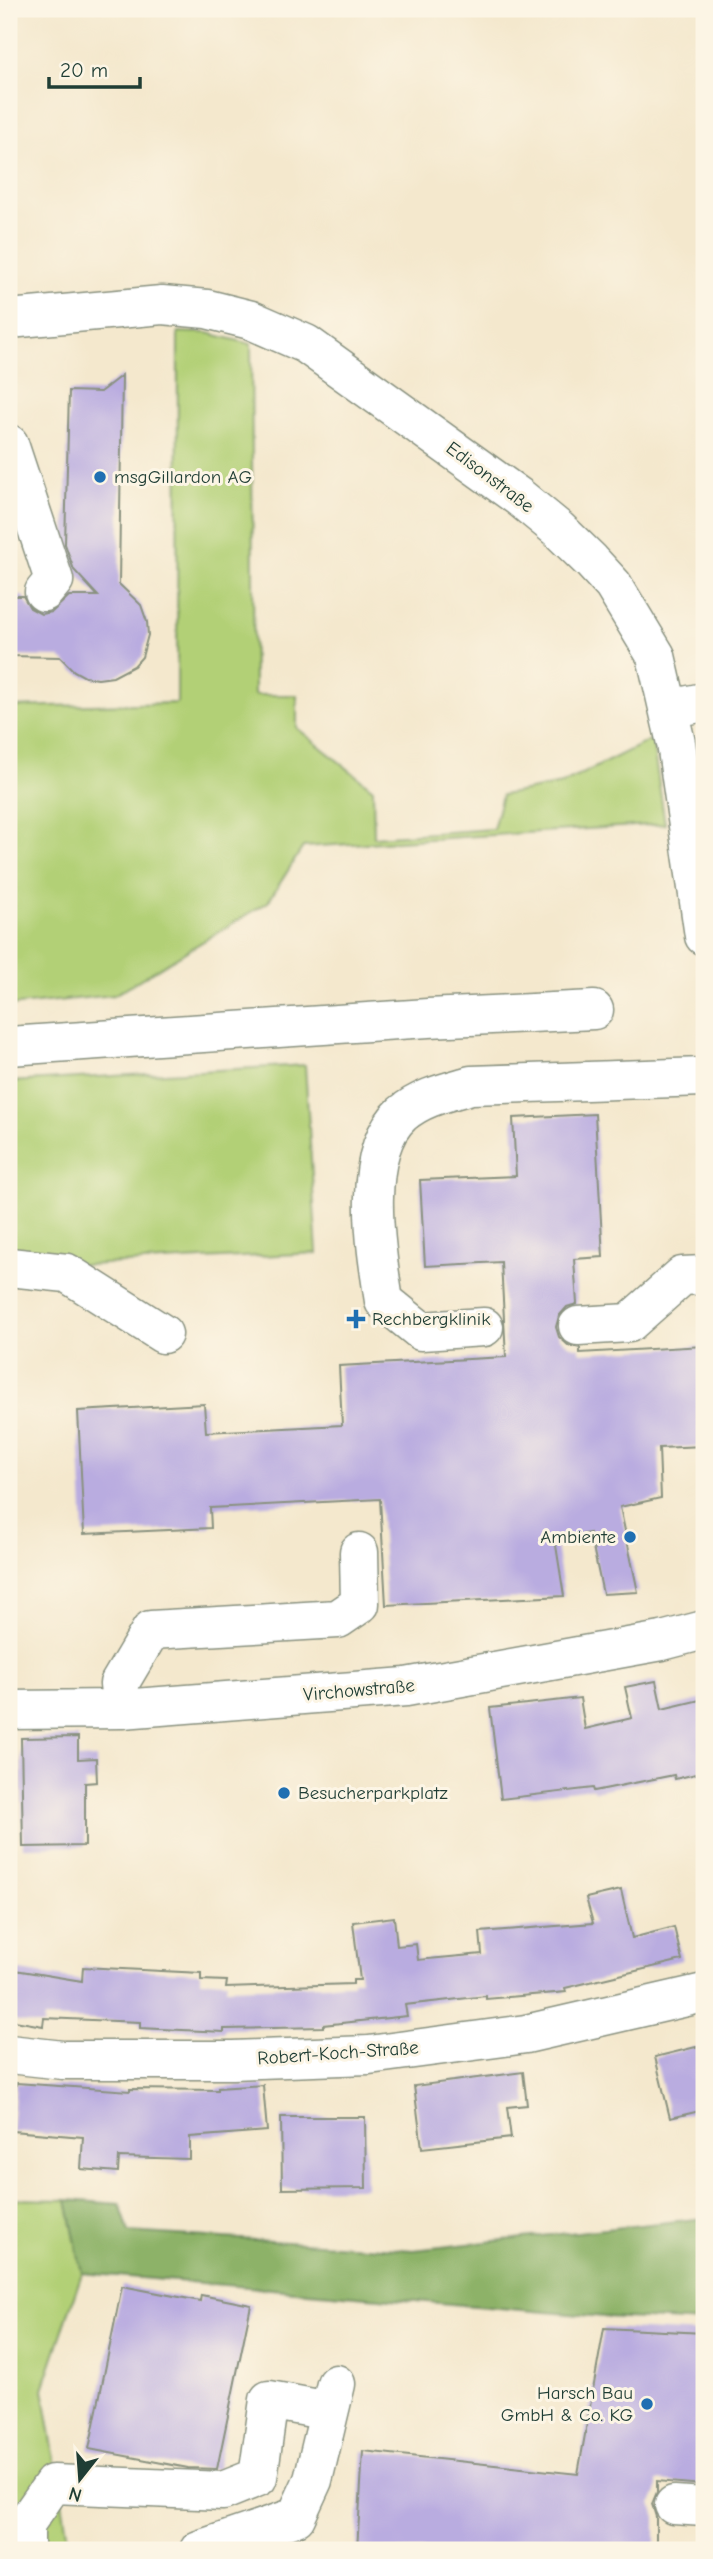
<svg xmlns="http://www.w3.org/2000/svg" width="713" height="2559" viewBox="0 0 713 2559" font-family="'Comic Neue',sans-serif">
<rect width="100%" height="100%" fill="#fcf5e5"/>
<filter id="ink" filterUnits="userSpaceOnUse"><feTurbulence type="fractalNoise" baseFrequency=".0143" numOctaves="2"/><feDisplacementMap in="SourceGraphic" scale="14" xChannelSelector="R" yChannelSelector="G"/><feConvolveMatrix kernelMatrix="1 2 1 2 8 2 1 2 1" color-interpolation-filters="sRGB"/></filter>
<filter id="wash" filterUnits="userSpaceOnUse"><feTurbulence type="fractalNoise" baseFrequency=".00686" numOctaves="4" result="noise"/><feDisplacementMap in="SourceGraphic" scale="28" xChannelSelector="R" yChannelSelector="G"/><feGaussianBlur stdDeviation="1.57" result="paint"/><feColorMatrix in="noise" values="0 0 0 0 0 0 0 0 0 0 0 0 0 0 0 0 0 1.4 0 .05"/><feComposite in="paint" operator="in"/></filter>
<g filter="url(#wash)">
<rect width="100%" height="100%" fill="#f4e8cd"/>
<path fill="#b2d076" stroke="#688655" stroke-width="2" d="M178,332L208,333L251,344L254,695H297V728L373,789L374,837L493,829L502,795L562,784L652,739L665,824L303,847L268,902L114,995L9,1006V707L177,703Z
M305,1065L317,1253L9,1269V1082Z
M9,2199L67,2200L82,2273L43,2389L70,2550H9Z"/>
<path fill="#8db267" stroke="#56784e" stroke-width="2" d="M67,2200L120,2204L129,2232L414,2250L704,2218V2322L605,2317L82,2273Z"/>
<g id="blocks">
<path fill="#b9ace0" d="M122,375L119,584L141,605L147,622L148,635L142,657L134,666L113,677L98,679L85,677L74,671L60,657L9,656V596H23L30,608L41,614L52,612L69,596H98L74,570L65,544L69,391L100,392Z
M595,1114L603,1257L574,1259L577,1304L567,1307L559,1316L556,1327L559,1337L568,1345L580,1348V1353L704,1346V1446L659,1448L661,1498L620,1507L638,1592L603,1594L590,1533L555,1539L564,1596L386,1605L380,1499L210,1508L211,1528L84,1534L78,1411L204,1404L206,1432L342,1425L339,1366L506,1357L501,1262L425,1266L420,1180L516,1176L513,1118Z
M656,1681L662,1709L704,1699V1772L675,1779L674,1775L594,1791L593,1788L501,1799L490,1708L580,1698L585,1729L632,1718L625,1687Z
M78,1737V1759L96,1758L97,1782L85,1783V1846L23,1847L21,1738Z
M621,1890L632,1938L674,1927L682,1960L565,1988L566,1992L486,1999V1996L405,2005L407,2016L323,2025V2027L224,2029V2032L140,2028V2022L44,2018L43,2026L9,2020V1969L82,1981L83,1967L201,1973V1980L227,1981L226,1988L353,1984V1980H360L353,1922L394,1917L397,1946L416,1944L418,1960L482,1954L480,1932L593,1923L586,1898Z
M704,2045V2110L670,2118L655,2057Z
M523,2072L527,2105L507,2107L511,2138L422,2148L414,2086Z
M16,2083L130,2091V2089L218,2090V2088L263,2085L267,2131L190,2137V2159L119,2157L118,2172L81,2169L83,2137L12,2131Z
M281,2117H365L366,2188L282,2189Z
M122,2286L200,2301L201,2295L251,2305L217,2469L188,2468L89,2449Z
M604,2328L704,2333V2485L657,2481V2492L652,2504L656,2517V2550H357L363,2451L578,2474Z"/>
</g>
</g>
<g filter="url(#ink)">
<use href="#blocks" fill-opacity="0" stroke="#8a9280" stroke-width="2"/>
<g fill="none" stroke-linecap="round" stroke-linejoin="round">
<g stroke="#8a9280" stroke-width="41">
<path id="minor" d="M9,319L162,305L207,309L251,320L306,344L519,497L558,529L591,561L613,585L656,656L676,743L704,936
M9,444L54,580L44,592
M669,709L704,702
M9,1046L428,1018L594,1010
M9,1267L67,1273L163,1334
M578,1326L629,1323L682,1276L704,1275
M484,1327L421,1331L384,1301C376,1250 359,1153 402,1114C422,1097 447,1092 471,1085L704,1077
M122,1709L119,1684L151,1630L338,1619L360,1604L359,1552
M9,1710L122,1709L406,1687L662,1641L704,1630
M9,2054L63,2060H233L369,2055L526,2034L704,1993
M674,2505L704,2507
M25,2550V2524L53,2484L223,2491L258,2477L269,2400L329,2411
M199,2550L296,2517L313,2480L336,2384"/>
</g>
<use href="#minor" stroke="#fff" stroke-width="38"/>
</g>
</g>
<g fill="#1f6fb2" stroke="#fcf5e5" stroke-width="2.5">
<circle cx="100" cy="477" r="7"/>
<path d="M352.5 1308.5h7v7h7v7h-7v7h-7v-7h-7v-7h7z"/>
<circle cx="630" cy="1537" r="7"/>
<circle cx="284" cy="1793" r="7"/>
<circle cx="647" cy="2404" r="7"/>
</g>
<g text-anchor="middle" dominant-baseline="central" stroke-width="6" stroke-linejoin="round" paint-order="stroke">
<g font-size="19" fill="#1f3d34" stroke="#fcf5e5" text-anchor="start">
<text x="114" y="477">msgGillardon AG</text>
<text x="372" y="1319">Rechbergklinik</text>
<text x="616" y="1537" text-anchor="end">Ambiente</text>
<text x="298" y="1793">Besucherparkplatz</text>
<text x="633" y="2393" text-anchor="end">Harsch Bau<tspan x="633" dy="22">GmbH &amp; Co. KG</tspan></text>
</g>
<g font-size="19" fill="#1f3d34" stroke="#fcf5e5">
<text transform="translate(490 477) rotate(37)">Edisonstraße</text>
<text transform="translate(359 1690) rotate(-5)">Virchowstraße</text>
<text transform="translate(338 2053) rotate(-4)">Robert-Koch-Straße</text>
</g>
</g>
<rect width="713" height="2559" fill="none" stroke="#fcf5e5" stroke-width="35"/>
<g transform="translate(80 2479) rotate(197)" stroke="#fcf5e5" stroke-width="5" paint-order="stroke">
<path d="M0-5L12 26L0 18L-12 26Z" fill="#1f3d34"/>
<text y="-10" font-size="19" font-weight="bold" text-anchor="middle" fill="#1f3d34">N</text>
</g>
<path d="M49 77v10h91v-10" fill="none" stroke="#1f3d34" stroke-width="3.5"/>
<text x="60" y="77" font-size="21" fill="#1f3d34" stroke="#fcf5e5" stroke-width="5" paint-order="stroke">20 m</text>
</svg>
